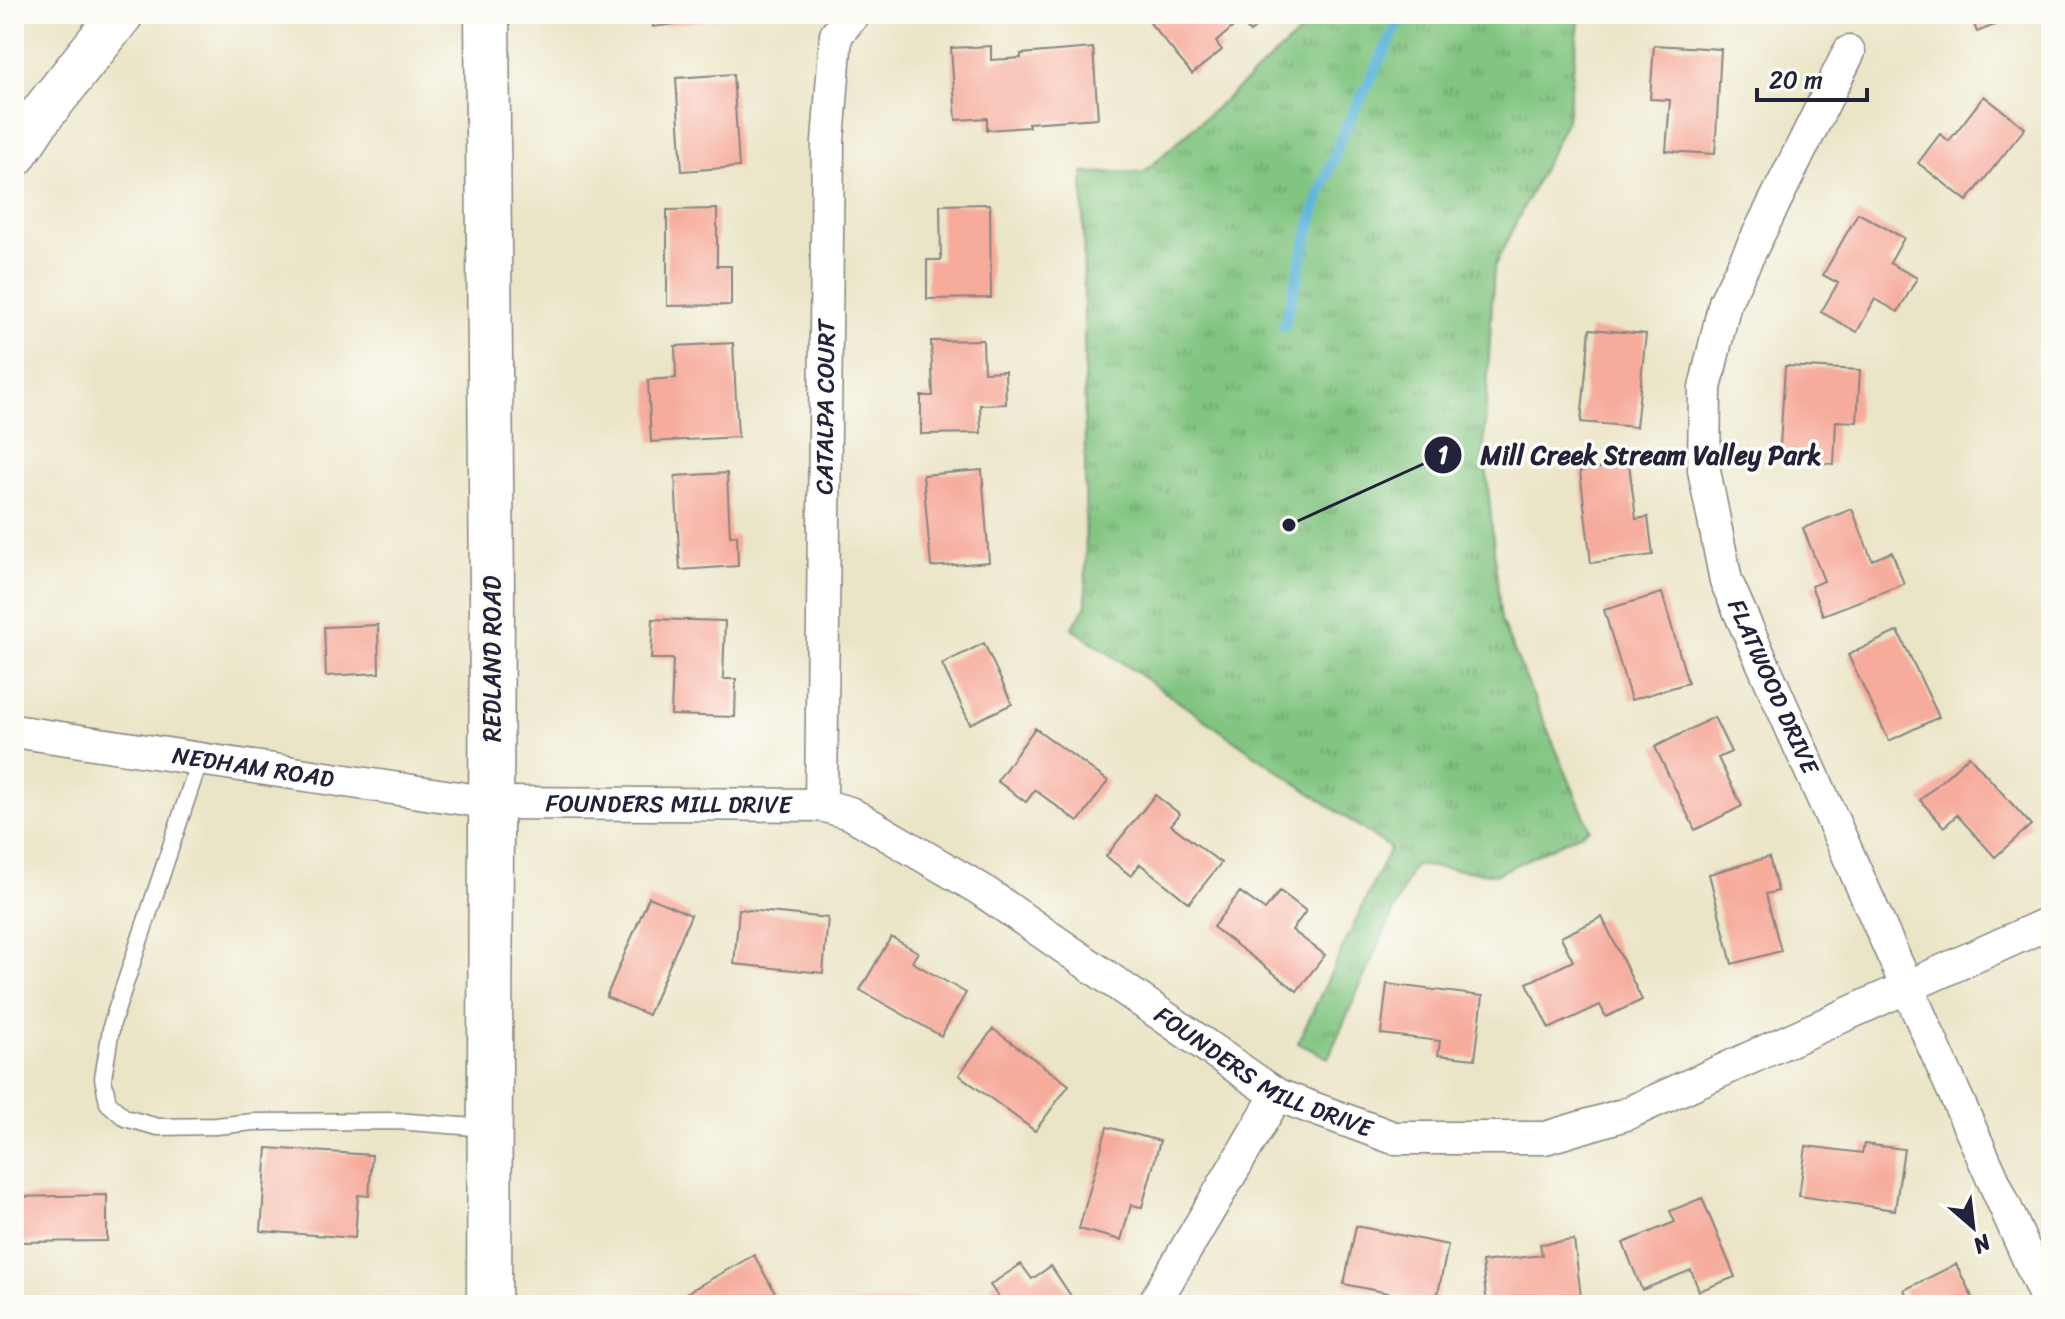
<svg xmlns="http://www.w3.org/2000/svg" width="2065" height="1319" viewBox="0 0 2065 1319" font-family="Sriracha,sans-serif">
<defs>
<pattern id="park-tufts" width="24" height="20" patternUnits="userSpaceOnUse" patternTransform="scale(2)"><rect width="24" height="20" fill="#81c580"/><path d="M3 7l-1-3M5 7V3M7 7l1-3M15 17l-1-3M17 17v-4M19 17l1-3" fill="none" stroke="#69a06a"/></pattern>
</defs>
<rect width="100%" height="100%" fill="#fdfcf7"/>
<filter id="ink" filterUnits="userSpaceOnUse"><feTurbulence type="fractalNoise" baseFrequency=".0125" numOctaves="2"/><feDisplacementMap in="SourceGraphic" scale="16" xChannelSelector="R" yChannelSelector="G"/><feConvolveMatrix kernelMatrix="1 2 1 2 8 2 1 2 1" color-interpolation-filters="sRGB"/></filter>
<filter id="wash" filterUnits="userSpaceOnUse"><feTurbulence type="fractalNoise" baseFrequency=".006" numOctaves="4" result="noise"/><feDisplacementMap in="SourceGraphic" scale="32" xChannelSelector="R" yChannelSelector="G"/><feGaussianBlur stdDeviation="1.8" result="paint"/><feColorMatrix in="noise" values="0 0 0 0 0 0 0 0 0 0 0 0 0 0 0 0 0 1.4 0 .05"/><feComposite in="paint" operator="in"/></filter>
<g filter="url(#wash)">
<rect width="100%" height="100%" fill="#ebe5c7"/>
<path fill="url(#park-tufts)" stroke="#52745e" stroke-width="2" d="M1321,14H1580L1567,120L1494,267L1484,445L1501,621L1590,829L1497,874L1414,865L1328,1058L1298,1043L1390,848L1072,628L1086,606L1083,173L1144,172Z"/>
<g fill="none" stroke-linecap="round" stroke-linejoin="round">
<path stroke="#5fb6dc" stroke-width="11" d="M1284,326L1316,206L1342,135L1403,14"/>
</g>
<g id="blocks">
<path fill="#f6ab9b" d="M651,14H734V16L653,27Z
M1161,14H1272L1250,32L1240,21L1216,42L1222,50L1192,74L1150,23Z
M1970,14H2023L1977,32Z
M1654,45L1721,49L1715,154L1666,151L1670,100L1650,99Z
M991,46V60L1021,58V54L1093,48L1098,118L1028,123L1029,127L987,130V118L956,120L951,48Z
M733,74L739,167L682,171L676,78Z
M1984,96L2025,128L1967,201L1918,163L1940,134L1949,141Z
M990,204L991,298L927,299V260H941L940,205Z
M717,209V266H731V305L667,306V210Z
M1858,213L1904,238L1890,263L1917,278L1898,312L1875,299L1857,332L1821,312L1838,283L1823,275Z
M1590,329L1646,334L1636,427L1581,422Z
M983,340L984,372L1005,371L1006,404L980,405L981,433L921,434V396H933L931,341Z
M733,343L738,437L651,442L648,380L676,378L675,346Z
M1785,366L1860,370L1857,422L1836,421L1834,464L1779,461Z
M1629,464L1636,519L1648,517L1653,555L1591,563L1580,471Z
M982,470L989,562L931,567L923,475Z
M727,473L730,536L737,535L738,566L680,570L675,476Z
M1852,509L1872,560L1892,552L1904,584L1823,615L1811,586L1824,581L1803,528Z
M1662,593L1688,683L1631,700L1604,610Z
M653,619L725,621L723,679H736L735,717L671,715L673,659H651Z
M378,625L379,673L326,676L324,627Z
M1898,631L1939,717L1889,741L1848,655Z
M984,643L1012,704L970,724L942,664Z
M1714,717L1731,752L1718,758L1742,806L1695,830L1655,747Z
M1035,728L1108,781L1078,822L1035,790L1026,802L997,781Z
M1969,756L2031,825L1995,857L1957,815L1944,827L1920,800Z
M1155,795L1180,814L1171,825L1221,863L1189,903L1140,864L1131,876L1106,856Z
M1769,857L1778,891L1766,894L1781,951L1732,964L1709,874Z
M1280,891L1306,911L1292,930L1325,955L1297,991L1213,927L1240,892L1265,910Z
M649,897L691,915L648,1015L606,997Z
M739,909L828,918L823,973L734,964Z
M1602,917L1642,1000L1606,1017L1600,1005L1549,1029L1527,983L1573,961L1561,937Z
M891,937L918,952L912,962L966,993L941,1036L860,990Z
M1387,984L1483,996L1475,1059L1438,1055L1440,1041L1381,1034Z
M993,1029L1069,1085L1035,1131L959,1075Z
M1107,1127L1160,1141L1142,1207L1131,1205L1121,1240L1079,1229Z
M1864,1144L1904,1149L1895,1210L1799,1196L1806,1146L1862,1153Z
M267,1148L372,1155L369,1196L358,1195L355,1238L261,1231Z
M107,1195V1241L14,1242V1197Z
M1702,1198L1735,1277L1699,1291L1691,1270L1642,1290L1623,1243L1675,1222L1670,1211Z
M1356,1226L1448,1245L1436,1303L1344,1284Z
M1574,1240L1582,1305H1487L1482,1262L1542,1255L1540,1244Z
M754,1255L779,1300L770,1305H672L670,1302Z
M1021,1264L1032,1279L1051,1266L1077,1305H1004L990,1285Z
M1956,1264L1976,1305H1911L1904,1290Z
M916,1299V1305H855V1303Z"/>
</g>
</g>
<g filter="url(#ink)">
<use href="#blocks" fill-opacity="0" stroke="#868481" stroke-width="2"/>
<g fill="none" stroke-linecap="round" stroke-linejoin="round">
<g stroke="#868481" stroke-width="19">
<path id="service" d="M200,759L112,1023L103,1078L108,1103L125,1118L158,1127L216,1126L253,1122L396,1121L488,1128"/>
</g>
<g stroke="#868481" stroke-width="35">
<g id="minor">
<path id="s1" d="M1849,52L1725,302L1705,388L1704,470L1726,581L2049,1305"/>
<path id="s2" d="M14,731L492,803L821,805L850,813L980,889L1277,1095L1394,1138H1545L1626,1114L2051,922"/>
<path id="s3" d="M821,805L828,142L836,35L854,14"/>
<path d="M1153,1305L1277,1095"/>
</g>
</g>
<g stroke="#868481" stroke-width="47">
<path id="secondary" d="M487,14L492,592L489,1305"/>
</g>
<g stroke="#868481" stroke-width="47">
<path id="motorway" d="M14,155L38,119L121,14"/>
</g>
<use href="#service" stroke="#fff" stroke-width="16"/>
<use href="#minor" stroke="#fff" stroke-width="32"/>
<use href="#secondary" stroke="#fff" stroke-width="44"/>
<use href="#motorway" stroke="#fff" stroke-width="44"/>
</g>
</g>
<g text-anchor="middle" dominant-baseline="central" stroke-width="7" stroke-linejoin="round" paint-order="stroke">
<g font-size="24" fill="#22223b" stroke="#fdfcf7">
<text stroke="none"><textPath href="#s3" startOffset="398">CATALPA COURT</textPath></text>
<text transform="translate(492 659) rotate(-90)">REDLAND ROAD</text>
<text stroke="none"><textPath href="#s1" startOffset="678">FLATWOOD DRIVE</textPath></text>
<text stroke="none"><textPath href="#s2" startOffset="242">NEDHAM ROAD</textPath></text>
<text stroke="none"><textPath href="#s2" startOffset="660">FOUNDERS MILL DRIVE</textPath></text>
<text stroke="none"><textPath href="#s2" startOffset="1332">FOUNDERS MILL DRIVE</textPath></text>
</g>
</g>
<path fill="none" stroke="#22223b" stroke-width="3" d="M1289 525L1443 455"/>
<g fill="#22223b" stroke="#fdfcf7" stroke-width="3">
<circle cx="1289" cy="525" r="8"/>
<circle cx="1443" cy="455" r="20"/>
</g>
<g font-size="24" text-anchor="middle" font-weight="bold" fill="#fff">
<text x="1443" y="463">1</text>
</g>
<g font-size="26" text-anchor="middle" font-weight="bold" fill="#22223b" stroke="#fdfcf7" stroke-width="7" stroke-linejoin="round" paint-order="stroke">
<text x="1651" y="464">Mill Creek Stream Valley Park</text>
</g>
<rect width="2065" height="1319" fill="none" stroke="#fdfcf7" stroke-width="48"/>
<g transform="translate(1973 1227) rotate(152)" stroke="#fdfcf7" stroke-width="6" paint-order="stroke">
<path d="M0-6L14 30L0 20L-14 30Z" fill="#22223b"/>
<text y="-12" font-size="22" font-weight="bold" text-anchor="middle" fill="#22223b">N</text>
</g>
<path d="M1757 88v12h110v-12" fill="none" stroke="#22223b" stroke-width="4"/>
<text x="1769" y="88" font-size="24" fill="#22223b" stroke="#fdfcf7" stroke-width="6" paint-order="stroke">20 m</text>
</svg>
